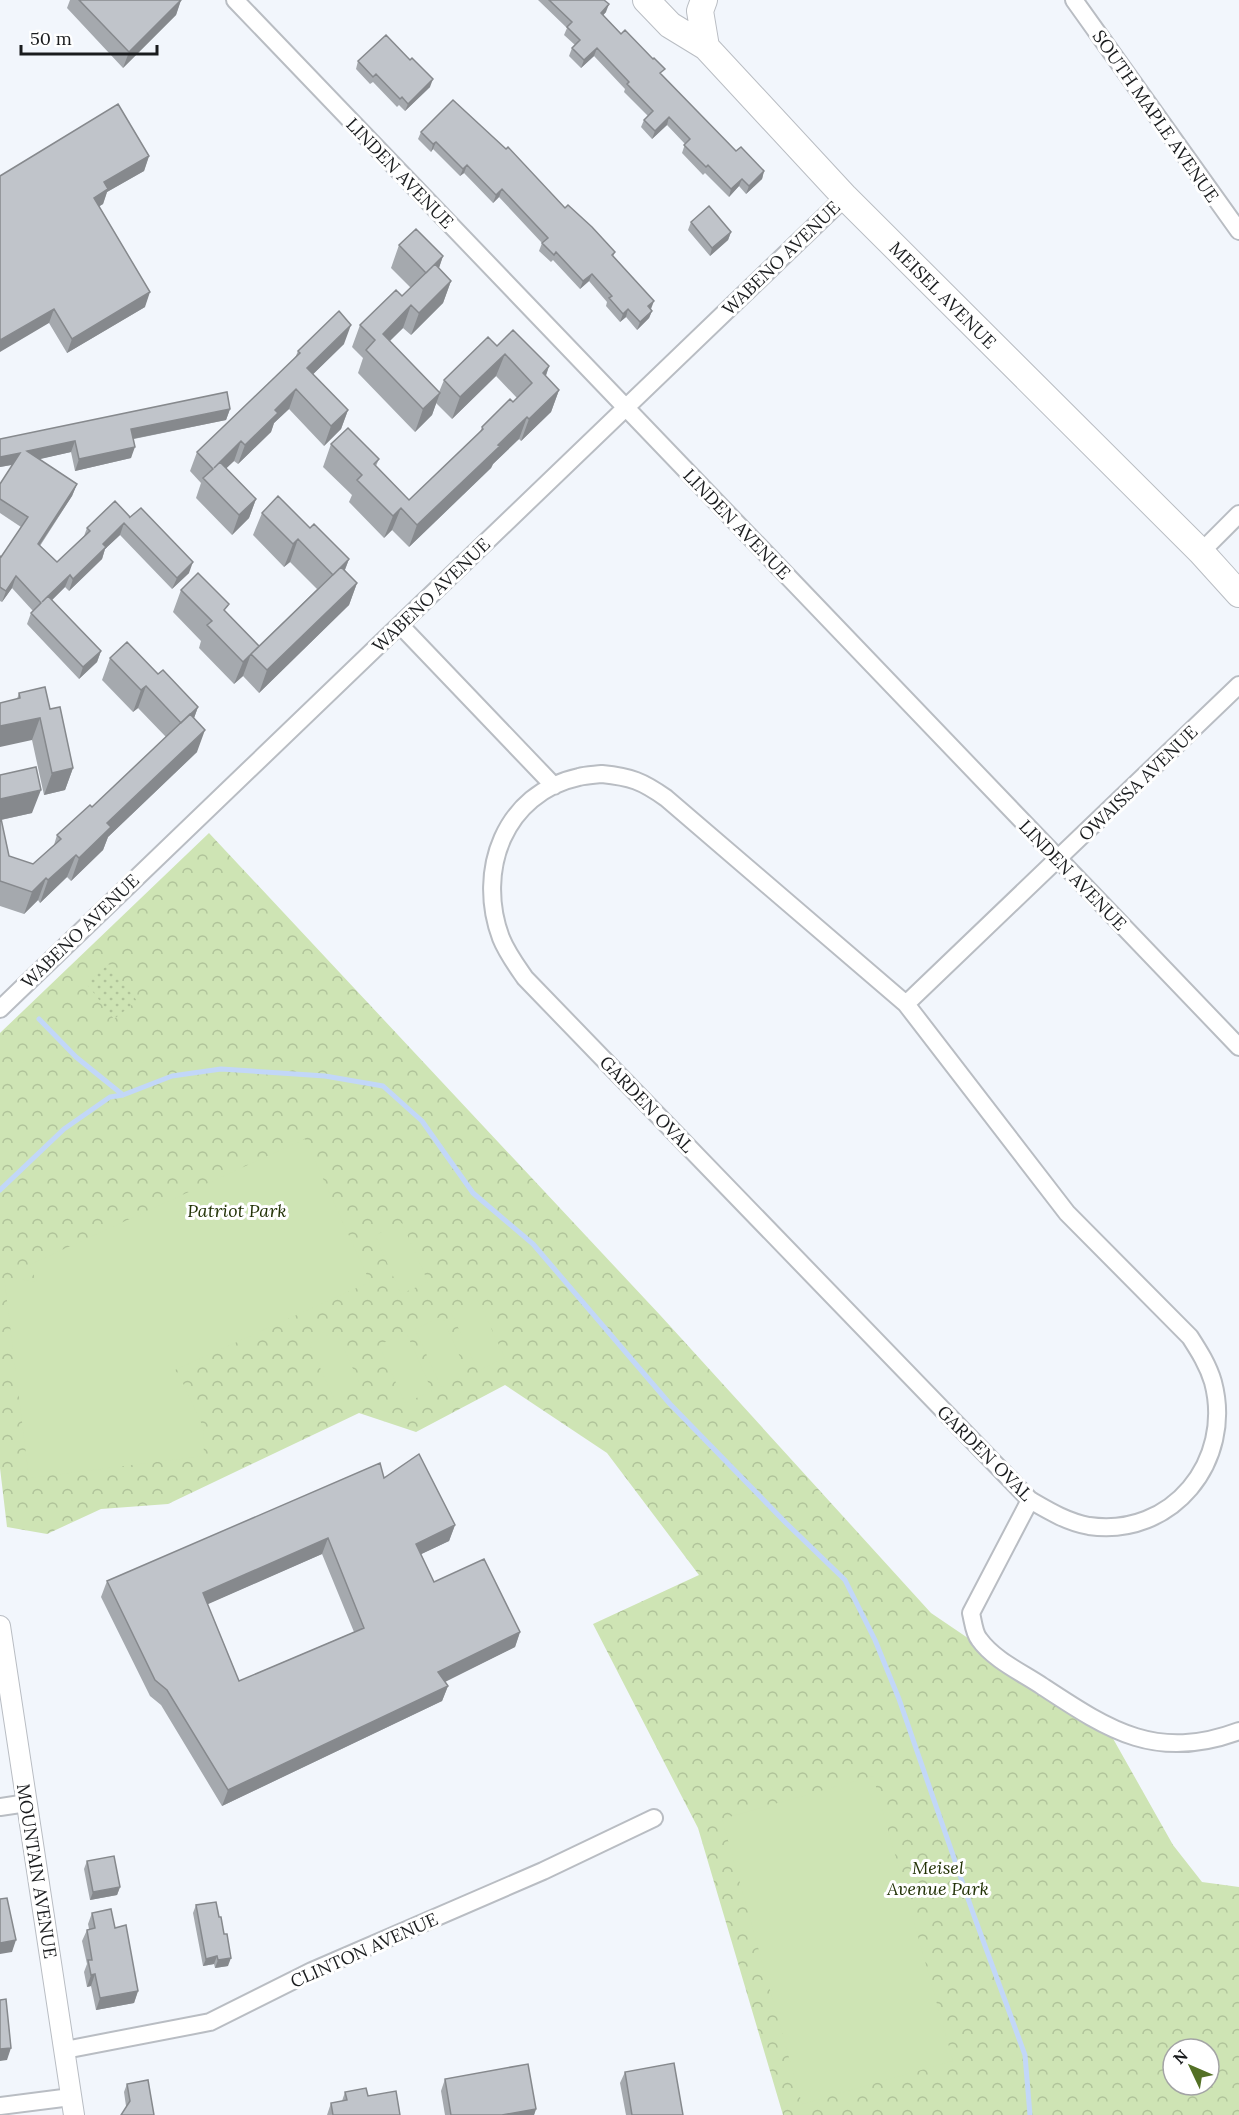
<svg xmlns="http://www.w3.org/2000/svg" width="1239" height="2115" viewBox="0 0 1239 2115" font-family="Lora,serif">
<defs>
<pattern id="forest-crowns" width="20" height="18" patternUnits="userSpaceOnUse" patternTransform="scale(1.5)"><rect width="20" height="18" fill="#cee4b4"/><path d="M2 6a3 3 0 1 1 6 0M12 15a3 3 0 1 1 6 0" fill="none" stroke="#b0c39a"/></pattern>
<pattern id="garden-dots" width="8" height="8" patternUnits="userSpaceOnUse" patternTransform="scale(1.5)"><rect width="8" height="8" fill="#cee4b4"/><path d="M2 2h.1M6 6h.1" fill="none" stroke="#b0c39a" stroke-width="1.8" stroke-linecap="round"/></pattern>
</defs>
<rect width="100%" height="100%" fill="#f2f6fc"/>
<path fill="url(#forest-crowns)" fill-rule="evenodd" d="M209,833L660,1315L931,1613L1111,1735L1173,1845L1202,1882L1239,1887V2115H783L698,1828L593,1624L699,1575L607,1453L505,1385L416,1432L359,1413L168,1504L101,1509L47,1534L7,1527L0,1468V1033ZM1173,2049H1209V2085H1173Z"/>
<path fill="url(#garden-dots)" d="M109,964L137,1001L114,1019L86,983Z"/>
<path fill="#cee4b4" d="M305,1139L370,1282L175,1370L182,1381L203,1427L204,1456L29,1478L4,1277L37,1282L29,1265Z
M402,1223L428,1282L401,1294L375,1235Z
M478,1300L505,1358L478,1371L451,1312Z
M442,1316L468,1375L441,1387L415,1329Z
M336,1331L362,1389L335,1401L309,1343Z
M406,1332L432,1391L405,1403L379,1345Z
M873,1776L953,2061L802,2104L722,1819Z"/>
<g fill="none" stroke-linecap="round" stroke-linejoin="round">
<path stroke="#c2d7f8" stroke-width="5" d="M39,1019L76,1057L123,1095
M0,1190L64,1129L110,1097L123,1095L172,1076L221,1069L325,1076L383,1086L422,1121L473,1193L533,1244L670,1404L786,1523L845,1580L875,1640L899,1699L973,1913L1025,2055L1030,2115"/>
<g stroke="#b9bdc3" stroke-width="20">
<path id="minor" d="M235,0L1239,1047
M1074,0L1239,231
M1201,552L1239,514
M400,625L554,786
M602,774C631,777 642,781 666,798L906,1004L1067,1213L1190,1337C1199,1351 1208,1365 1213,1382C1234,1461 1172,1538 1089,1526C1067,1522 1049,1511 1030,1500L525,978C516,965 507,953 501,938C476,871 504,793 579,777C586,775 594,775 602,774Z
M906,1004L1239,685
M0,1009L845,197
M1030,1500L971,1613C973,1621 974,1633 979,1639C994,1660 1021,1672 1042,1686C1109,1730 1156,1762 1239,1731
M0,1807L27,1803
M65,2050L210,2022L312,1971L543,1871L654,1818
M0,2106L71,2097"/>
</g>
<g stroke="#b9bdc3" stroke-width="22">
<path id="tertiary" d="M0,1626L74,2115"/>
</g>
<g stroke="#b9bdc3" stroke-width="28">
<path id="primary" d="M646,0L670,25L706,47L845,197L1201,552L1239,594
M704,0L700,11L706,47"/>
</g>
<use href="#minor" stroke="#fff" stroke-width="16"/>
<use href="#tertiary" stroke="#fff" stroke-width="20"/>
<use href="#primary" stroke="#fff" stroke-width="26"/>
</g>
<path fill="#a5a9ae" fill-rule="evenodd" d="M70,0H181L176,15L123,68L67,8Z
M538,0H604L606,12L603,15L736,151L764,171L762,179L746,194L739,186L729,197L705,173L703,175L682,153L685,144L667,125L652,139L641,127L644,120L648,116L624,92L625,89L594,56L581,68L569,56L572,48L575,45L564,35L567,28Z
M358,61L430,87L405,111L399,105L397,107L373,82L370,84L356,69Z
M421,132L565,208L615,252L613,257L652,311L649,318L637,330L626,317L620,322L606,306L607,302L589,281L580,289L553,260L551,262L539,251L542,243L499,197L493,203L464,173L460,176L433,149L431,152L418,139Z
M149,156L144,171L107,192L103,204L99,206L145,307L67,353L49,323L0,176Z
M691,222L731,232L728,240L710,256L688,230Z
M399,245L443,256L439,268L451,281L443,303L411,335L403,328L390,341L439,392L444,380L497,346L549,366L546,376L559,390L551,412L521,441L519,439L493,464L491,468L409,547L392,530L384,538L349,502L352,495L323,467L331,444L379,459L376,466L409,500L480,432L482,427L517,398L496,376L452,419L436,403L432,415L415,432L358,373L363,358L352,347L360,325L402,296L411,288L391,268Z
M344,344L313,374L348,410L341,429L324,446L289,409L274,423L271,432L238,464L234,461L226,468L256,499L249,518L232,535L196,498L201,483L190,471L197,452L295,358L298,351Z
M230,409L226,420L134,439L131,458L75,471L71,452L39,459L77,484L72,496L40,546L57,562L84,536L87,528L130,517L189,573L172,589L120,535L105,549L102,559L69,591L65,587L52,600L101,651L97,662L79,679L27,624L31,613L33,611L12,588L2,602L0,601V556L1,557L21,527L0,513V484L12,465L0,467V439Z
M262,513L310,528L349,559L345,570L357,583L349,605L259,693L243,676L234,684L199,648L201,641L173,612L181,590L226,612L259,646L317,589L290,562L284,567L253,535Z
M110,658L158,674L198,707L194,718L197,752L108,837L103,850L71,881L67,877L40,903L38,900L24,914L0,906V775L32,813L1,820L9,856L33,864L54,845L57,835L92,807L166,737L138,708L133,712L102,680Z
M19,693L50,709L73,768L65,790L44,795L32,740L17,699Z
M384,1478L455,1525L449,1541L421,1554L434,1582L520,1632L515,1647L445,1681L448,1686L442,1701L222,1806L161,1705L150,1696L101,1597L107,1581ZM322,1554L354,1632L239,1681L207,1604Z
M87,1861L120,1887L117,1895L90,1900L84,1869Z
M196,1905L228,1966L215,1968L214,1964L203,1966L193,1913Z
M92,1913L115,1928L138,1991L134,2003L96,2010L91,1986L87,1987L84,1972L87,1964L82,1941L87,1930L89,1929L88,1924Z
M625,2072L683,2115H626L620,2083Z
M445,2079L536,2109L534,2115H445L441,2091Z
M127,2084L154,2115L126,2106L124,2092Z
M345,2092L368,2096L400,2115H327L331,2103L342,2101Z"/>
<path fill="#86898d" d="M181,0L176,15L123,68L129,52Z
M609,4L606,12L598,21L601,13Z
M597,48L594,56L581,68L584,60Z
M433,79L430,87L405,111L408,104Z
M669,117L667,125L652,139L655,131Z
M436,142L433,149L431,152L433,144Z
M149,156L144,171L107,192L103,204L89,213L94,198L104,182Z
M467,165L464,173L460,176L463,169Z
M764,171L762,179L746,194L749,186Z
M742,179L739,186L729,197L731,189Z
M502,189L499,197L493,203L496,195Z
M731,232L728,240L710,256L712,248Z
M443,256L435,279L426,273Z
M592,274L589,281L580,289L583,281Z
M451,281L443,303L411,335L419,313Z
M150,292L145,307L67,353L72,339Z
M654,301L651,309L645,314L648,306Z
M411,305L403,328L374,356L383,334Z
M54,309L49,323L0,352V340Z
M628,309L626,317L620,322L623,314Z
M652,311L649,318L637,330L640,322Z
M351,325L344,344L300,387L307,368Z
M505,354L496,376L452,419L460,397Z
M549,366L541,389L543,373Z
M296,389L289,409L274,423L271,432L238,464L245,445L275,410Z
M559,390L551,412L521,441L529,419Z
M440,393L432,415L415,432L423,409Z
M230,409L226,420L127,440L131,429Z
M348,410L341,429L324,446L331,426Z
M527,417L519,439L493,464L491,468L409,547L417,525Z
M75,441L71,452L23,463L27,451Z
M241,441L234,461L209,485L214,468Z
M135,447L131,458L75,471L79,459Z
M20,453L16,464L0,467V457Z
M77,484L72,496L33,555L38,544Z
M256,499L249,518L232,535L239,515Z
M401,508L392,530L384,538L393,516Z
M124,523L120,535L105,549L102,559L69,591L73,579L103,544Z
M298,539L290,562L284,567L293,544Z
M349,559L340,582L333,575Z
M193,562L189,573L172,589L177,578Z
M70,575L65,587L38,614L42,602Z
M16,576L12,588L2,602L6,591Z
M357,583L349,605L259,693L267,670Z
M101,651L97,662L79,679L83,667Z
M251,654L243,676L234,684L243,662Z
M146,686L138,708L133,712L141,690Z
M198,707L190,729L181,723Z
M40,718L32,740L0,747V726Z
M205,730L197,752L108,837L103,850L71,881L79,858L107,823Z
M73,768L65,790L44,795L52,773Z
M41,790L32,813L0,820V799Z
M76,855L67,877L40,903L48,880Z
M46,878L38,900L24,914L32,892Z
M455,1525L449,1541L411,1559L416,1544Z
M328,1538L322,1554L197,1609L203,1593Z
M520,1632L515,1647L433,1688L438,1672Z
M448,1686L442,1701L222,1806L228,1790Z
M120,1887L117,1895L90,1900L93,1892Z
M16,1940L12,1952L0,1954V1943Z
M217,1956L214,1964L203,1966L206,1959Z
M231,1958L228,1966L215,1968L218,1960Z
M95,1974L91,1986L87,1987L91,1975Z
M138,1991L134,2003L96,2010L100,1998Z
M11,2048L7,2060L0,2061V2049Z
M536,2109L534,2115H502Z"/>
<path fill="#c0c4ca" stroke="#86898d" stroke-width="1.5" fill-rule="evenodd" d="M79,0H181L129,52Z
M549,0H604L609,4L601,13L621,34L625,30L653,59L654,58L665,69L660,73L736,151L741,147L764,171L749,186L742,179L731,189L708,165L706,167L684,145L690,139L669,117L655,131L644,120L653,111L627,84L629,82L597,48L584,60L572,48L580,40L567,27L572,22Z
M386,35L410,60L412,58L433,79L408,104L402,97L400,99L376,74L373,77L358,61Z
M453,100L506,149L508,147L565,208L568,205L592,227L615,252L612,255L654,301L648,306L652,311L640,322L628,309L623,314L609,298L612,296L592,274L583,281L556,252L554,255L542,243L548,238L502,189L496,195L467,165L463,169L436,142L433,144L421,132Z
M118,104L149,156L104,182L108,189L94,198L150,292L72,339L54,309L0,340V176Z
M709,206L731,232L712,248L691,222Z
M416,229L443,256L426,273L399,245Z
M435,264L451,281L419,313L411,305L383,334L440,393L423,409L366,350L375,340L360,325L396,290L402,296Z
M339,311L351,325L307,368L348,410L331,426L296,389L275,410L278,413L245,445L241,441L214,468L220,462L256,499L239,515L203,478L213,469L197,452L300,353L298,351Z
M513,330L549,366L543,373L559,390L529,419L527,417L498,445L500,446L417,525L401,508L393,516L357,480L362,475L331,444L348,428L379,459L374,464L409,500L483,429L482,427L510,399L513,402L532,383L505,354L460,397L444,380L488,337L497,346Z
M227,392L230,409L131,429L135,447L79,459L75,441L27,451L77,484L38,544L57,562L90,531L87,528L115,501L130,517L129,518L141,508L193,562L177,578L124,523L103,544L106,547L73,579L70,575L42,602L48,596L101,651L83,667L31,613L41,603L16,576L6,591L0,587V556L1,557L28,517L0,499V484L20,453L0,457V439Z
M278,496L310,528L314,524L349,559L333,575L298,539L293,544L262,513Z
M341,567L357,583L267,670L251,654Z
M198,573L229,604L224,610L259,646L243,662L207,625L212,621L181,590Z
M127,642L158,674L163,670L198,707L181,723L146,686L141,690L110,658Z
M45,687L50,709L60,707L73,768L52,773L40,718L0,726V703L20,698L19,693Z
M190,714L205,730L107,823L111,827L79,858L76,855L48,880L46,878L32,892L0,881V814L9,856L33,864L61,839L57,835L90,805L92,807Z
M36,767L41,790L0,799V775Z
M419,1454L455,1525L416,1544L434,1582L484,1559L520,1632L438,1672L448,1686L228,1790L167,1690L155,1680L107,1581L380,1463L384,1478ZM328,1538L364,1628L239,1681L203,1593Z
M114,1856L120,1887L93,1892L87,1861Z
M7,1898L16,1940L0,1943V1899Z
M216,1902L219,1917H221L224,1934H227L231,1958L218,1960L217,1956L206,1959L196,1905Z
M111,1909L115,1928L126,1925L138,1991L100,1998L95,1974L91,1975L88,1960H92L87,1930L95,1928L92,1913Z
M6,1999L11,2048L0,2049V2000Z
M674,2063L683,2115H632L625,2072Z
M528,2064L536,2109L502,2115H451L445,2079Z
M148,2080L154,2115H121L130,2101L127,2084Z
M366,2088L368,2096L396,2091L400,2115H333L331,2103L347,2100L345,2092Z"/>
<g text-anchor="middle" dominant-baseline="central" stroke-width="6" stroke-linejoin="round" paint-order="stroke">
<g font-size="18" fill="#1a1c1e" stroke="#fff">
<text transform="translate(1156 116) rotate(55)">SOUTH MAPLE AVENUE</text>
<text transform="translate(400 173) rotate(46)">LINDEN AVENUE</text>
<text transform="translate(781 258) rotate(-44)">WABENO AVENUE</text>
<text transform="translate(943 295) rotate(45)">MEISEL AVENUE</text>
<text transform="translate(737 524) rotate(46)">LINDEN AVENUE</text>
<text transform="translate(431 595) rotate(-44)">WABENO AVENUE</text>
<text transform="translate(1138 783) rotate(-44)">OWAISSA AVENUE</text>
<text transform="translate(1073 875) rotate(46)">LINDEN AVENUE</text>
<text transform="translate(80 931) rotate(-44)">WABENO AVENUE</text>
<text transform="translate(647 1104) rotate(46)">GARDEN OVAL</text>
<text transform="translate(985 1453) rotate(45)">GARDEN OVAL</text>
<text transform="translate(37 1871) rotate(81)">MOUNTAIN AVENUE</text>
<text transform="translate(364 1950) rotate(-24)">CLINTON AVENUE</text>
</g>
<g font-size="18" font-style="italic" fill="#233307" stroke="#fff">
<text x="237" y="1210">Patriot Park</text>
<text x="938" y="1867">Meisel<tspan x="938" dy="21">Avenue Park</tspan></text>
</g>
</g>
<g transform="translate(1191 2067) rotate(314)"><circle r="28" fill="#ffffff" stroke="#a3a4a5" stroke-width="1.5"/>
<path d="M0-4.5L10 22L0 15L-10 22Z" fill="#537025"/>
<text y="-9" font-size="16" font-weight="bold" text-anchor="middle" fill="#1a1c1e">N</text>
</g>
<path d="M21 45v9h136v-9" fill="none" stroke="#1a1c1e" stroke-width="3"/>
<text x="30" y="45" font-size="18" fill="#1a1c1e" stroke="#ffffff" stroke-width="4.5" paint-order="stroke">50 m</text>
</svg>
